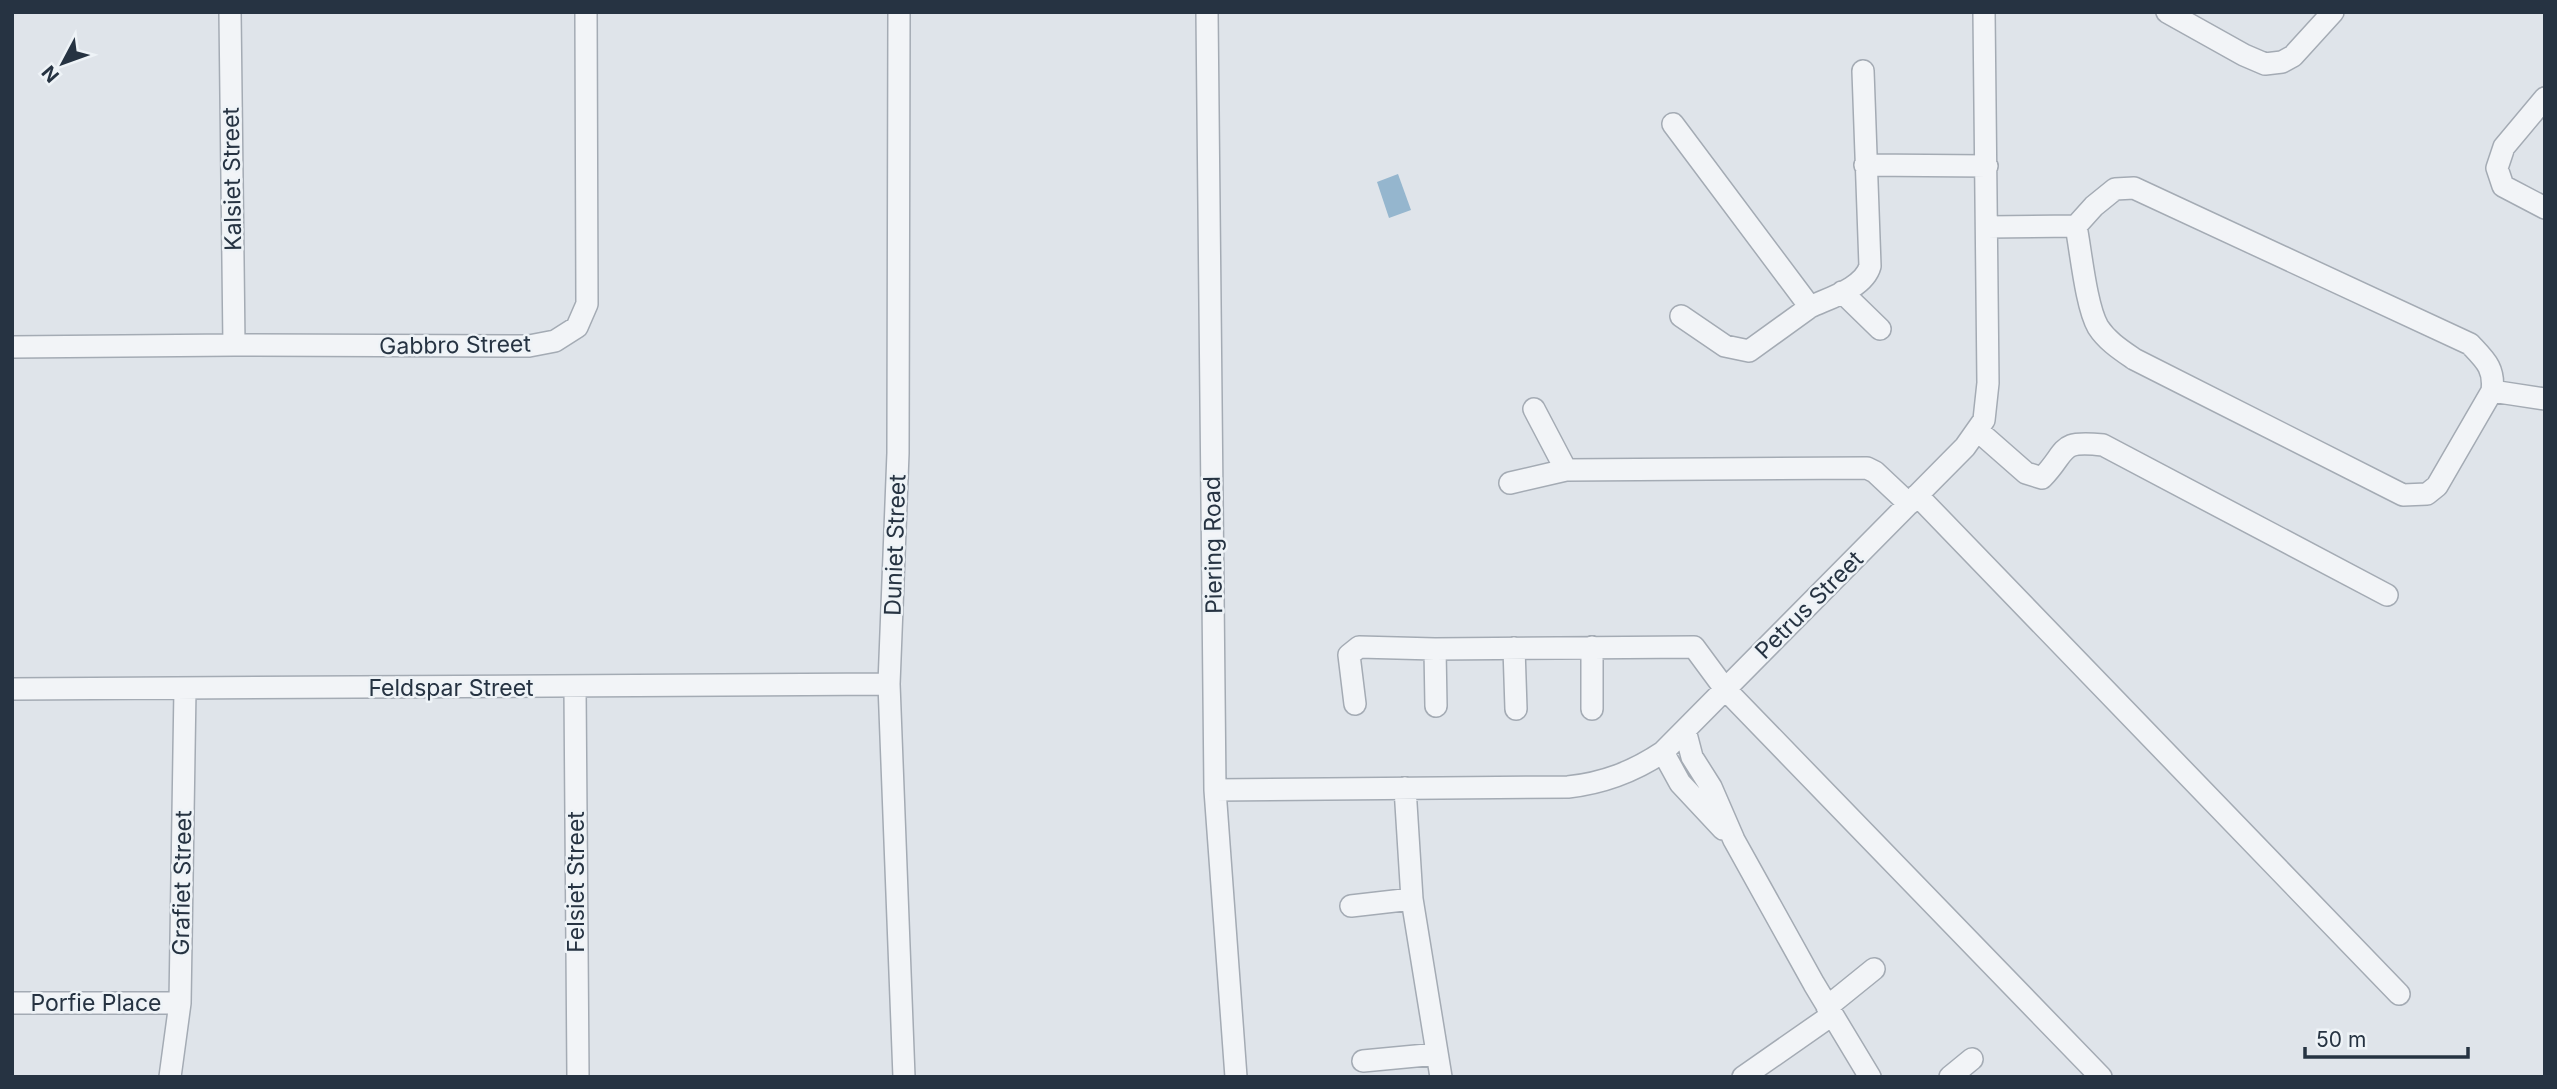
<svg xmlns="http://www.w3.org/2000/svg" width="2557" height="1089" viewBox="0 0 2557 1089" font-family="Inter,sans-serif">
<rect width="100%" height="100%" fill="#dfe4ea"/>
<path fill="#95b6ce" d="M1398,174L1411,210L1389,218L1377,182Z"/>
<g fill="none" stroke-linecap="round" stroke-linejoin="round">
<g stroke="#a4abb4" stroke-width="24">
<path id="minor" d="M230,12L234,345
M899,12L898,453L889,684L904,1077
M1207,12L1215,790L1236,1077
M2167,12L2244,55L2265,64L2282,62L2293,56L2333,12
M2545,98L2504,147L2497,168L2503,186L2545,208
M1673,124L1810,307C1829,298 1864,288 1870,266L1863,71
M1865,165L1987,166
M1987,227L2076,226L2094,206L2115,189L2134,188L2470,344C2485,360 2495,368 2492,391L2437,486L2427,494L2403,495L2134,359C2121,350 2107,341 2098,327C2086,306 2081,252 2076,226
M1842,292L1880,329
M1681,316L1725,346L1749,351L1810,307
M12,347L234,345L529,346L555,341L577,327L587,304L586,12
M2492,391L2545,399
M1534,409L1566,470L1867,468L1875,472L1909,504
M1977,430L2026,473L2042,478C2069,450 2057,440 2103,445L2387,595
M1510,483L1566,470
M1917,495L2399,994
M1592,647V709
M1514,648L1516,709
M1435,649L1436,706
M575,688L578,1077
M12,689L889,684
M1355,704L1349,655L1359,647L1435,649L1694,647L1725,689L2101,1077
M1685,730L1692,757L1711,787L1734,840L1814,984L1870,1077
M1663,752L1680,783L1723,829
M1405,788L1412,899L1441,1077
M1215,790L1568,787C1604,783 1633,772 1663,752L1965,447L1984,420L1988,383L1984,12
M1351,906L1412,899
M12,1003H180
M1827,1007L1874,969
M1363,1061L1437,1054
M170,1077L180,1003L185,689
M1743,1077L1832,1015
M1950,1077L1972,1059"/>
</g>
<use href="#minor" stroke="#f2f4f7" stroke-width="21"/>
</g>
<g text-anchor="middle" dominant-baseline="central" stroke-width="5" stroke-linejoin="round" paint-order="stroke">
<g font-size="23" fill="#263342" stroke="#eef3f7">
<text transform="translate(232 179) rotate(-91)">Kalsiet Street</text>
<text transform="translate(455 345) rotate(-1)">Gabbro Street</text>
<text transform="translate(895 545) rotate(-88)">Duniet Street</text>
<text transform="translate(1213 545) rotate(-91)">Piering Road</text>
<text transform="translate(1809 605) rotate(-45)">Petrus Street</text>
<text x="451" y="688">Feldspar Street</text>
<text transform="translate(576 882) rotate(-90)">Felsiet Street</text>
<text transform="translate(182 883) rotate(-89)">Grafiet Street</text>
<text x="96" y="1003">Porfie Place</text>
</g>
</g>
<rect width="2557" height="1089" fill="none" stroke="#263342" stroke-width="28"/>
<g transform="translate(63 63) rotate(229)" stroke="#eef3f7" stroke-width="5" paint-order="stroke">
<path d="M0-5L12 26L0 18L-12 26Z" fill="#263342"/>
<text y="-10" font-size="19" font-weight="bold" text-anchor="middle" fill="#263342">N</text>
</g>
<path d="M2305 1047v10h163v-10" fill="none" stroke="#263342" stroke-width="3.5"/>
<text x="2316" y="1047" font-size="21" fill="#263342" stroke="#eef3f7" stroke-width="5" paint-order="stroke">50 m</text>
</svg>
